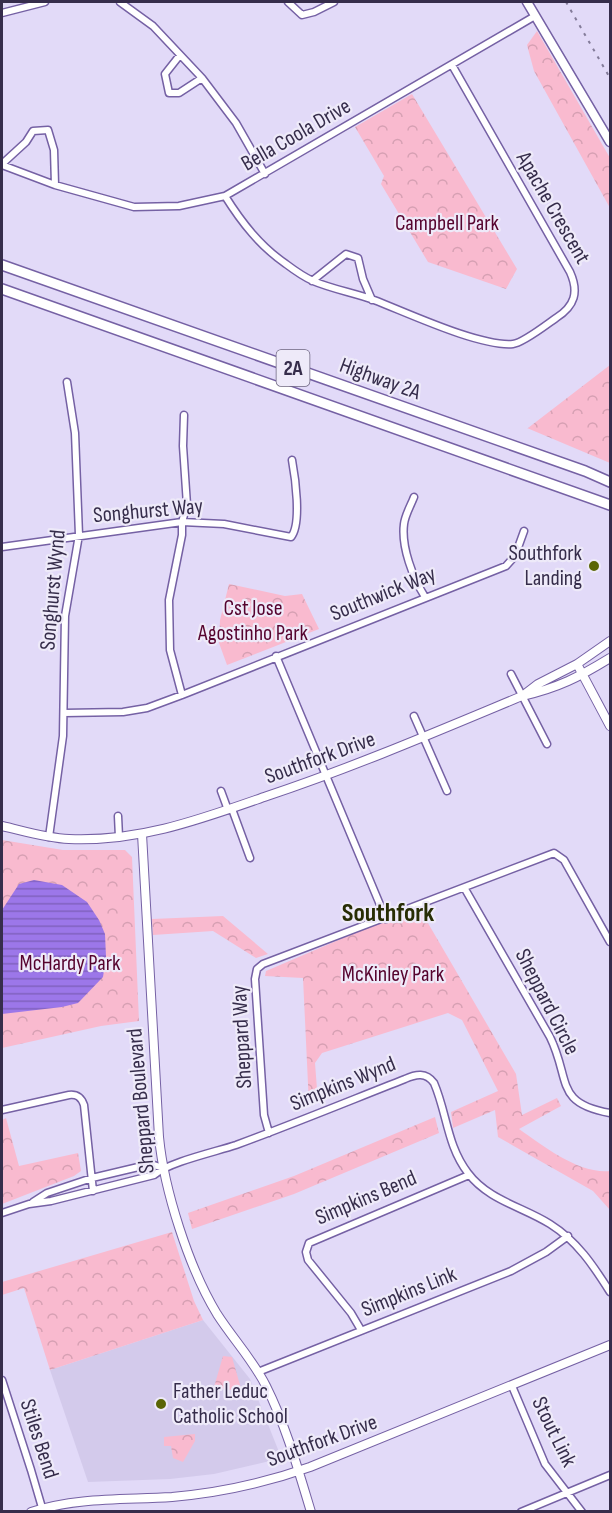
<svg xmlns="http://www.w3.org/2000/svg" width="612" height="1513" viewBox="0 0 612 1513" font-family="'Sofia Sans Condensed',sans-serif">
<defs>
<pattern id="park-crowns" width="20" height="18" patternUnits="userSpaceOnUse" patternTransform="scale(1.5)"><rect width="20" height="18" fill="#f9bacf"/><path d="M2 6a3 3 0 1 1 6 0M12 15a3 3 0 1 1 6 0" fill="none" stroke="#d6a0b3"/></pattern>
<pattern id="water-rules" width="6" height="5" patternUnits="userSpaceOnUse" patternTransform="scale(1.5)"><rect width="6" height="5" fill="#9c77e9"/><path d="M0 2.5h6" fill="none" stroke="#8062bf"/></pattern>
</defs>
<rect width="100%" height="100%" fill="#e2daf8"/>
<path fill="#d3caeb" d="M203,1320L250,1379L279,1452L274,1460L214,1474L170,1479L88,1482L50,1370Z"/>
<path fill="url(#park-crowns)" d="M537,31L610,158V208L534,71L527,45Z
M412,94L517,269L506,289L428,262L381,184L384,176L355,127Z
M610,365V463L527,428H528Z
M229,584L285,596L302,594L319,629L227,665L219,643L220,620Z
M2,840L63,850H125L132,857L139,1021L101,1026L2,1048Z
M418,906L516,1074L522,1115L557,1098L561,1106L519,1129C544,1146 578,1174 610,1171V1210L593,1191L498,1137L495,1110L453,1128L451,1112L498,1091L462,1020L448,1013L322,1053L315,1063L318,1102L309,1105L303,978L265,976L266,971Z
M223,916L268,954L256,958L213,931L153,935L152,919Z
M435,1117L439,1133L294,1194L192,1229L188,1213L294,1176Z
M6,1118L19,1166L78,1153L81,1171L74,1176L2,1204V1120Z
M172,1232L194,1301L203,1320L50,1370L24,1288L2,1295V1282Z
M223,1356L232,1357L242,1392L214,1387Z
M195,1434V1441L183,1462L173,1458L171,1446H164V1437Z"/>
<path fill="url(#water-rules)" d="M34,880L62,885L87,902L99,920L105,934L106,957L103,977L78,1003L62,1007L2,1014V910L19,884Z"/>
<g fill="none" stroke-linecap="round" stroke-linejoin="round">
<g stroke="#7561a4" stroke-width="9">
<path id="minor" d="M120,2L153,26L202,78L236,123L265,174
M288,2L302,15L314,12L334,2
M2,13L45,2
M180,55L165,74L169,93H179L202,78
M2,164L26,142L33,131L48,130L54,150L55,185
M2,165L55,185L134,207L179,206L225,196L535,16
M225,196C242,223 260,246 286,264C294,270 304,277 313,281C332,289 354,293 374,300C408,313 480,347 513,344C523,343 546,325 556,318C575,306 579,292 570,272L452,65
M312,281L346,254L358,258L363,279L372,300
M414,497C411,505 405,515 404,524C401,547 413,578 425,597
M2,547L182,522L224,524L291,537C302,524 295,476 292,460
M276,656L386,919
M511,674L547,744
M182,695L170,650L169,600L182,535V522L187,505L183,446L184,415
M64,713L123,712L147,708L182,695L506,566L515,556L524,531
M414,716L447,791
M221,791L228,810
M232,809L250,858
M118,816L119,837
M49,837L63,736L65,616L79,535L75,433L67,382
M465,889L550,1037C571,1080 554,1103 610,1113
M2,1110L69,1095C77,1094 81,1097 84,1105L93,1191
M269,1133L264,1115L255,979L257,969L263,964L554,853L564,860L610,942
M33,1202L47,1193L92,1178L151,1164L163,1168
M2,1213L29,1204L51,1201L154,1175C169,1162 215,1152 236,1145C293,1124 349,1101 405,1079C416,1074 426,1072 434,1083C447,1113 447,1146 468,1173C488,1200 523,1207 550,1224C577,1241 593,1265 610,1292
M361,1330L351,1313L308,1260L306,1252L309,1243L469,1175
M258,1372L511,1271L546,1252L568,1236
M2,1380L31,1470L43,1511
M512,1386L545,1464L582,1512
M521,1512L610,1475"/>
</g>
<g stroke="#7561a4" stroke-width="10">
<path id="tertiary" d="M577,664L610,726
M525,694L538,684L577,664L610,641
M2,826C24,831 46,838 69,839C140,842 201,819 267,796C354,767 438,731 522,696C558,688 579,677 610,658
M142,834L159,1137C164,1190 189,1268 217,1314C233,1339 253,1360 266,1386C286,1426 298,1469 311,1512
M31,1512C77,1497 124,1500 172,1497C219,1493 265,1483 310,1467L610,1345"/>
</g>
<g stroke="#7561a4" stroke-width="11">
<path id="secondary" d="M527,2L610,142"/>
</g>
<g stroke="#7561a4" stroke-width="12">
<path id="primary" d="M2,265L585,471L610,482
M2,289L610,505"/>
</g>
<use href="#minor" stroke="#fff" stroke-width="6"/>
<use href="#tertiary" stroke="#fff" stroke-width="8"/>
<use href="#secondary" stroke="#fff" stroke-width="8"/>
<use href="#primary" stroke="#fff" stroke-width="9"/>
<path stroke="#837b99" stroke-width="2" stroke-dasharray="3 6" stroke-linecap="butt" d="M566,2L610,78"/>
</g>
<g fill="#5a6506" stroke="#eeeaf9" stroke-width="2">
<circle cx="594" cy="566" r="6"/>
<circle cx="161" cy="1404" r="6"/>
</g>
<g text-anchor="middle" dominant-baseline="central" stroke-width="4.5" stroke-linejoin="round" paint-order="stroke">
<rect fill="#eeeaf9" stroke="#6d667f" stroke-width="1.5" x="276.5" y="350" width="33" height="36" rx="4.5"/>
<g font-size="21" font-weight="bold" fill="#362d4b">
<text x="293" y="368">2A</text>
</g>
<g font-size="22" fill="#362d4b" stroke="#eeeaf9">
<text transform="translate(296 135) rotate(-30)">Bella Coola Drive</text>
<text transform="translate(553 208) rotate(60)">Apache Crescent</text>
<text transform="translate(380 379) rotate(20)">Highway 2A</text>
<text transform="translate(148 511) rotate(-5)">Songhurst Way</text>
<text transform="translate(53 590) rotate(-85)">Songhurst Wynd</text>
<text transform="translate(383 594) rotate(-22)">Southwick Way</text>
<text transform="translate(320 758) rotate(-20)">Southfork Drive</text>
<text transform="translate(547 1002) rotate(63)">Sheppard Circle</text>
<text transform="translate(242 1037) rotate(-93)">Sheppard Way</text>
<text transform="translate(343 1084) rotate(-22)">Simpkins Wynd</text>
<text transform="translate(141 1101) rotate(-95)">Sheppard Boulevard</text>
<text transform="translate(366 1198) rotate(-23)">Simpkins Bend</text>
<text transform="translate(409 1292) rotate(-22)">Simpkins Link</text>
<text transform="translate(554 1432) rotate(64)">Stout Link</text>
<text transform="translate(39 1439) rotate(72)">Stiles Bend</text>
<text transform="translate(322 1441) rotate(-20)">Southfork Drive</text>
</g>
<g font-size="22" fill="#56032e" stroke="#eeeaf9">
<text x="447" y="223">Campbell Park</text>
<text x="253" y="608">Cst Jose<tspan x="253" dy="25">Agostinho Park</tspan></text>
<text x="70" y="963">McHardy Park</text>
<text x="393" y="974">McKinley Park</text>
</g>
<g font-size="22" fill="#362d4b" stroke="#eeeaf9" text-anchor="end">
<text x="582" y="553">Southfork<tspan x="582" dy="25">Landing</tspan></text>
<text x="173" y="1391" text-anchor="start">Father Leduc<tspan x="173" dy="25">Catholic School</tspan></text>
</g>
<g font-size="26" font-weight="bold" fill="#282d04" stroke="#eeeaf9">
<text x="388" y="913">Southfork</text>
</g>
</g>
<rect width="612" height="1513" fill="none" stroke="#362d4b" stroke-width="6"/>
</svg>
